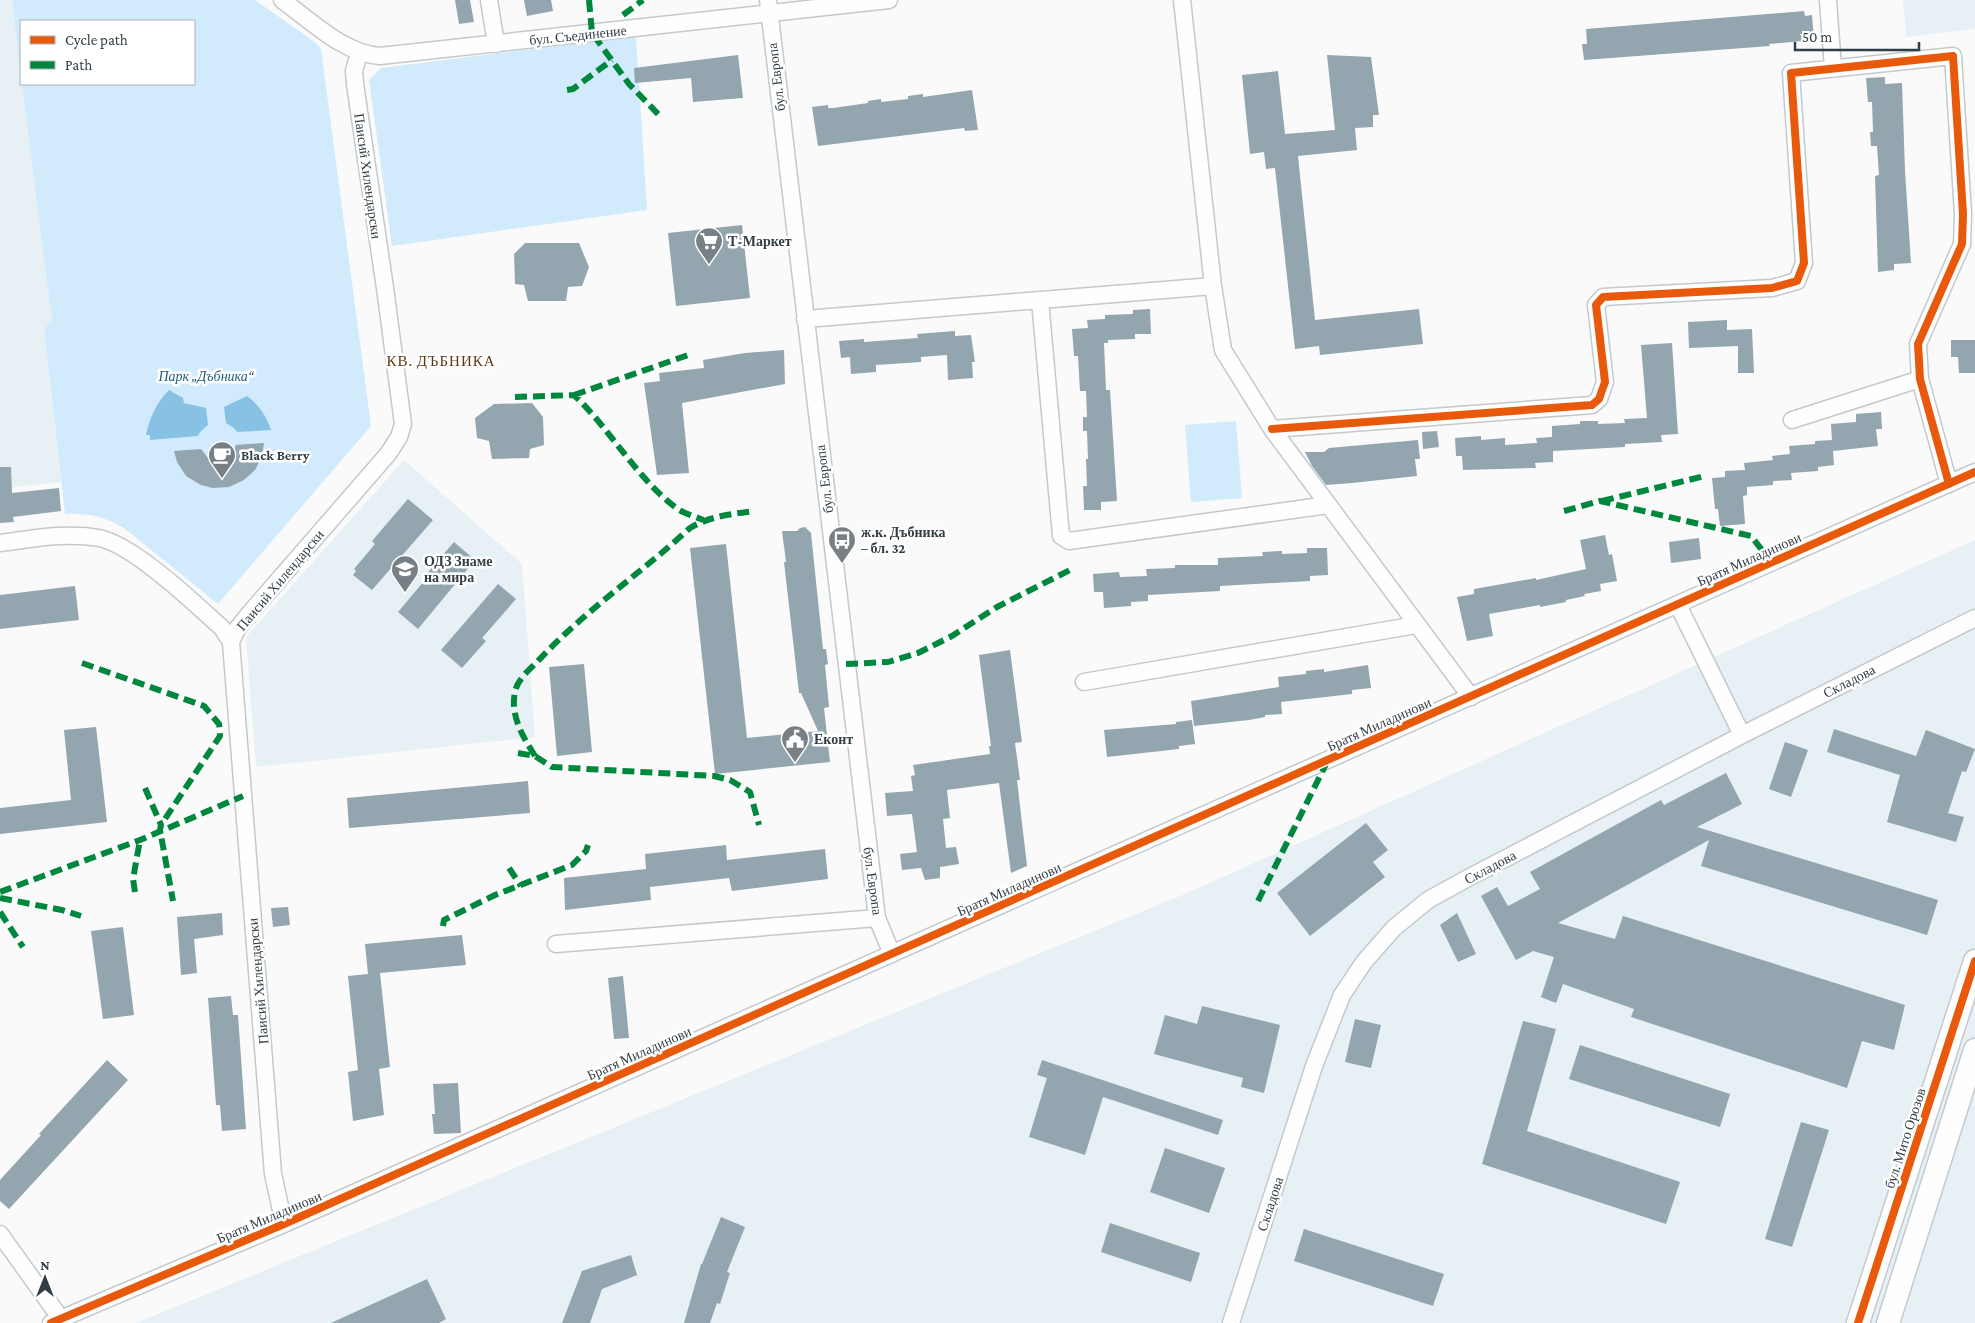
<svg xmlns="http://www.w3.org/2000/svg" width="1975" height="1323" viewBox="0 0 1975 1323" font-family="'Crimson Pro',serif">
<rect width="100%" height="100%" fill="#fafafa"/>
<path fill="#e6f0f5" d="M0,0H12L52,321L44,330L61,482L0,489Z
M1903,0H1975V29L1906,37Z
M404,460L522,564L535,737L256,767L246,637Z
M1975,540V1323H136L1185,894Z"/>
<path fill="#d1ebfc" d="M12,0H255L316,43L321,49L371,426L218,604L124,528C105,517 88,513 65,514L44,329L52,321L22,84H194V21H21V76Z
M636,36L647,210L392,246L369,80L381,68Z
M1236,421L1242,498L1191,502L1185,425Z"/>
<path fill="#87c1e4" d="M169,390L183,398L184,403L206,408L208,425L200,432L198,436L150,440V435H146C150,417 156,403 169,390Z
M247,396C259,405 266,415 271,430L237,432L234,428L226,423L224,407Z"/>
<path fill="#93a5af" d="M455,0H470L474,22L459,24Z
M524,0H551L553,11L527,16Z
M1804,11L1805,16L1812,15L1814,40L1769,44L1770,46L1584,60L1582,44H1587L1586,29Z
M738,55L743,98L693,102L691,78L635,83L634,68Z
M1327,55L1371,57L1379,115H1373V127L1355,128L1357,150L1298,156L1315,320L1419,309L1423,344L1320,355L1319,346L1295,349L1275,168L1266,169L1264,152L1250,154L1242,75L1278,71L1285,134L1335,130Z
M1885,77V84L1902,83L1905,171L1911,263L1894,264V270L1878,272L1875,176L1879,175L1877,146H1871L1870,132H1873L1872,102H1868L1866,78Z
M972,90L978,130L965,131L964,128L818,146L812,107L828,105V108H833L868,103V101L881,99V102L908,99V96L923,94V97Z
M742,225L750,298L676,306L668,233Z
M525,243H579L589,267L582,286L568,287L566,301H528L524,285L515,284L514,254Z
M1150,309L1151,334H1135V339L1108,340V343H1104L1106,390H1110L1117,501L1101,502V510H1084L1083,486H1087L1086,459H1088L1087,431H1083V417H1087L1086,391H1080L1078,356H1074L1072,329L1088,328L1087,320L1105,319V315L1133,314V310Z
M1727,320V330L1752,329L1754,373H1738V346L1689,348L1688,322Z
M955,331V336L971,335L975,362H972L973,378L948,380L947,355L921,357V362L876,365V372L851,374L850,357L841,358L839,341L864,339V342L918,338L917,334Z
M1951,340H1975V373H1959L1958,357H1951Z
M1672,343L1678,434L1661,435L1662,442L1625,444V447L1553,451V462L1535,463L1536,468L1463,470L1462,456H1456L1455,438L1481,436V440L1505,438V445L1537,443L1536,438L1552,437V426L1580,424V421H1598V424L1625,423L1624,419L1647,418L1641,345Z
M784,350L785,384L682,403L689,473L657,475L644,383L660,381L659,373L704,368L703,360L745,353Z
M532,403L543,417L544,445L530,449L529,458L492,459L489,441L477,438L475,418L494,404Z
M1881,412L1882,429H1876L1878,446L1833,451L1834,465L1818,467V471L1791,473L1792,480L1773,481V485L1747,487V495L1743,496L1745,524L1720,526L1718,509H1715L1712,478L1725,477V471L1745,470L1744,463L1773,460L1772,456L1790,454L1789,446L1815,444V441L1832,440L1831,424L1856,422V414Z
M1437,431L1439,447L1423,449L1422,432Z
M1418,440L1420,459H1415L1417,476L1352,483L1326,485L1312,466L1305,452H1324L1329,448Z
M264,443L262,456L255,470L244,480L229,487L213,488L201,485L186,476L177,462L174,451L201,449L208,458L217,462L225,460L232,456L236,445Z
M0,467H11L12,493L59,488L61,511L13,517L14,522L0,523Z
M408,499L433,520L372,590L353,575L356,571L354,569L375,544L372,541Z
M805,527L811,533L823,649H826L828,664L825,665L829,707L824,708L830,762L715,774L690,548L726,544L747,738L818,731L801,693H799L784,562H786L782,531H797L800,528Z
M1605,535L1609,555L1612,554L1617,581L1600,584L1601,591L1584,594L1585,596L1566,600V602L1540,607V605L1489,614L1493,636L1467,641L1457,597L1474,594V589L1536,578V580L1586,569L1580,540Z
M1699,538L1701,559L1671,563L1669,542Z
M454,542L475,560L418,629L398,612L425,580L423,578Z
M1307,548H1327L1328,575L1310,576V581L1220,586V591L1148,595V601L1131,602V606L1104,608L1103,592H1094L1093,574L1119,572L1120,577L1147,576L1146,569L1175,568V565H1218V558L1263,556L1262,552L1282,551V554L1307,553Z
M498,584L516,599L482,638L486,641L462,668L441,650Z
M75,586L79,620L0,629V595Z
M1010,650L1022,742L1015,743L1020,780H1017L1027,866L1011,873L999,783L947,790L950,818L943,819L946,848L956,847L959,864L940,867V878L925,880L921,868L902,870L900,854L917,852L912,814L887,816L885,793L913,791L911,776L915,775L913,765L990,754L989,746H991L979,655Z
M584,664L592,752L557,756L549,667Z
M1368,665L1371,688L1352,690V694L1281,702L1282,714L1265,715V717L1249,720L1194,726L1191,701L1279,687L1278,677L1306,674V671L1324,669V672Z
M1192,720L1195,744L1179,746V749L1107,757L1104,730L1176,724V722Z
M96,727L107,822L0,834V808L71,800L64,730Z
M1834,729L1916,756L1926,730L1975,749L1966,772L1962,771L1948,813L1964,817L1956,842L1887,822L1900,775L1827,752Z
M1785,742L1808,750L1791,797L1769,789Z
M1726,773L1742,804L1697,827L1938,900L1927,935L1701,866L1709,840L1558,923L1615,939L1623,916L1905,1005L1894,1050L1862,1041L1847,1088L1631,1017L1634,1009L1563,984L1556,1003L1541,997L1554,957L1533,951L1516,960L1481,896L1497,887L1508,906L1540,889L1530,872L1661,800L1664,805Z
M528,781L530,813L349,828L347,798Z
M1366,823L1388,850L1373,862L1385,877L1310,936L1277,893Z
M726,845L727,860L825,849L828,879L732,891L729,878L650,887L651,900L565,910L564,878L646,869L645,854Z
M288,907L290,925L273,927L271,908Z
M222,913L223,935L194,939L197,973L181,975L177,917Z
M1457,913L1476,954L1458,962L1440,925Z
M123,927L134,1015L103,1019L91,931Z
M462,935L466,965L380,973L390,1067L379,1069L384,1115L353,1121L348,1072L358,1070L348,976L368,974L365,944Z
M623,976L629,1038L614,1039L608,978Z
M231,996L233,1015H238L246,1129L222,1131L220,1105H216L208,998Z
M1202,1006L1280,1025L1264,1093L1241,1087L1243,1078L1154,1054L1165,1015L1197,1024Z
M1355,1019L1381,1025L1371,1068L1345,1062Z
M1523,1021L1556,1029L1527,1131L1680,1182L1666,1224L1482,1164Z
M1580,1045L1730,1094L1720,1127L1569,1079Z
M107,1060L128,1080L9,1209L0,1201V1180L41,1135L39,1134Z
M1042,1060L1223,1120L1218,1135L1103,1097L1085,1155L1029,1137L1047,1078L1037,1075Z
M458,1083L461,1133L434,1134L432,1114H435L433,1084Z
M1801,1122L1829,1130L1792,1247L1765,1239Z
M1165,1148L1225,1168L1209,1213L1150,1192Z
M721,1217L745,1227L727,1272L730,1273L720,1304L717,1303L710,1323H684L701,1264H702Z
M1110,1223L1200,1253L1191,1282L1101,1252Z
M1304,1229L1444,1274L1433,1306L1294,1261Z
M631,1255L637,1275L602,1289L590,1323H562L582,1271Z
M427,1279L446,1319L439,1323H331Z"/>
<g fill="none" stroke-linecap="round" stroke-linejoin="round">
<g stroke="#c4c9cd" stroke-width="19">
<path id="minor" d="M282,0C310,20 344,54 380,56L889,0
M489,0L496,44
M768,0L877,918L892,954
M1182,0L1213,286L1223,350L1272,429L1471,697
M1828,0L1833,68
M1040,300L1061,536L1069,541L1328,505
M805,319L1213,286
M1792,420L1920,379
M1272,429L1592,405L1599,399L1605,382L1596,305L1603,297L1772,288L1797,281L1804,263L1791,73L1953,56L1963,214L1962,244L1918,344L1920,379L1949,484
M0,543C32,539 67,532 99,538C134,545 194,603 222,628L231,642
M1678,605L1742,735
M1084,682L1416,625
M556,944L877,918
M284,1224L273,1174L231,642L237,629L249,614L388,454L399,437L403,424L385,288L355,84L354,71L359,53
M0,1234L61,1319
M51,1323L284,1224L1975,472
M1231,1323L1314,1066L1342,995L1364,962L1394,928L1428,900L1468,878L1742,735L1975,618"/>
</g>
<g stroke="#c4c9cd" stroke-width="25">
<path id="secondary" d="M1858,1323L1975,961
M1888,1323L1975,1050"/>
</g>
<use href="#minor" stroke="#fefefe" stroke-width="16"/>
<use href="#secondary" stroke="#fefefe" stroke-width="22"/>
<path stroke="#00873e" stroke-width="6" stroke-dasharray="12 6" stroke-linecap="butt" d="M589,0L592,33L629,84L659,115
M623,15L643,0
M567,90L573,89L612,60
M574,395L691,354
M515,397L574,395C610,429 636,477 675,507C682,513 694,516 703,520
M1602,501L1705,476
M1564,511L1600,501L1751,536L1772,563
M82,663L204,706L219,724L220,736L161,825
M846,664L888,662L918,653L952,636L997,607L1072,569
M518,753L535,756L552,767L714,776L730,780L750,792L759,825
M535,756C523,737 510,716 515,692C517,680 529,670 537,662C583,612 640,574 690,528C710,516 732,514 755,511
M145,788L161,825L160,830L173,901
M509,868L521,886
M0,892L140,840L243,796
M135,892L133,879L140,840
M0,898L62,910L81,916
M1258,901L1328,760
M0,912L23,947
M443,926L444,920L495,895L572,865L586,851L588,845"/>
<g stroke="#fff" stroke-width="11">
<path id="cycleway" d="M1272,429L1592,405L1599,399L1605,382L1596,305L1603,297L1772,288L1797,281L1804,263L1791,73L1953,56L1963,214L1962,244L1918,344L1920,379L1949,484
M51,1323L284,1224L1975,472
M1858,1323L1975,961"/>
</g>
<use href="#cycleway" stroke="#e8590c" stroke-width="8"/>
</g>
<defs>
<g id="supermarket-pin" transform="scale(1.4375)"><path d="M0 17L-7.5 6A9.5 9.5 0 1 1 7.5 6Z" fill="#788085" stroke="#fff"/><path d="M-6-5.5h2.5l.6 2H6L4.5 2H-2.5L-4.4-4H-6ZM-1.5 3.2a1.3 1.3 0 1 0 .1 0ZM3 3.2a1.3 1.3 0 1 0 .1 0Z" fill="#fff"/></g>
<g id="cafe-pin" transform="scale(1.4375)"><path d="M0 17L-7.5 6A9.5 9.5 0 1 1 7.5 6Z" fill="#788085" stroke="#fff"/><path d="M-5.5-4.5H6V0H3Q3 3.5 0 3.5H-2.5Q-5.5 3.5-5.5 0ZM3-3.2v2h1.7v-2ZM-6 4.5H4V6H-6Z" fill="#fff"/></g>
<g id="bus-pin" transform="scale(1.4375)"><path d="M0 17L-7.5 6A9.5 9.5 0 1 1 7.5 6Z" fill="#788085" stroke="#fff"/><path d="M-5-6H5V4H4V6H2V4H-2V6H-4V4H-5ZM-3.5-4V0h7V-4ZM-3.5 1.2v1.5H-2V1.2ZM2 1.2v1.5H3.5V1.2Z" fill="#fff"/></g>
<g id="school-pin" transform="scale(1.4375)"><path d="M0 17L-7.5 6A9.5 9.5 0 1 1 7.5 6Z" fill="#788085" stroke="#fff"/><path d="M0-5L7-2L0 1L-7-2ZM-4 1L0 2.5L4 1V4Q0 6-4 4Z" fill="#fff"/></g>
<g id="civic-pin" transform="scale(1.4375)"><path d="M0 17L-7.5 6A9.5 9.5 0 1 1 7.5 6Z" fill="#788085" stroke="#fff"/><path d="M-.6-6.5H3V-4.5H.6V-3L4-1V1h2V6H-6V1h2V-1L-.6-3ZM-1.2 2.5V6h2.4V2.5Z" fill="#fff"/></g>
</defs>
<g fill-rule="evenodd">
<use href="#supermarket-pin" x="709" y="241"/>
<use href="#cafe-pin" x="222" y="455"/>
<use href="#bus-pin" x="842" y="540"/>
<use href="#school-pin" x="405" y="569"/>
<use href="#civic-pin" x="795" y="739"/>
</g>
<g text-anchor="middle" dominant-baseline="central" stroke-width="5" stroke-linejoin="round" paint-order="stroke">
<g font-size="14" fill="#323e46" stroke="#fff">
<text transform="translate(578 35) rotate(-6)">бул. Съединение</text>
<text transform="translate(776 77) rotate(-97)">бул. Европа</text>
<text transform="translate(368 176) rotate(82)">Паисий Хилендарски</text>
<text transform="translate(824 479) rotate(-97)">бул. Европа</text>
<text transform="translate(1749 559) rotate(-24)">Братя Миладинови</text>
<text transform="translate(280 580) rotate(-50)">Паисий Хилендарски</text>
<text transform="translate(1849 681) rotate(-27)">Складова</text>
<text transform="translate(1379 724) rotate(-24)">Братя Миладинови</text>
<text transform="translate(1490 867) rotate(-28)">Складова</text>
<text transform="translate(873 881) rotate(82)">бул. Европа</text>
<text transform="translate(1009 889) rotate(-24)">Братя Миладинови</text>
<text transform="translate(258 981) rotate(-95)">Паисий Хилендарски</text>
<text transform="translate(639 1053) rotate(-24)">Братя Миладинови</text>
<text transform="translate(1905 1138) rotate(-72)">бул. Мито Орозов</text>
<text transform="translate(1270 1204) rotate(-72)">Складова</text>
<text transform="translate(269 1217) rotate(-23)">Братя Миладинови</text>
</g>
<g font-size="14" font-weight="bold" fill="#323e46" stroke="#fff" text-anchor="start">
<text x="728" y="241">Т-Маркет</text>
<text x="241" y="455">Black Berry</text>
<text x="861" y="532">ж.к. Дъбника<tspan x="861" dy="16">– бл. 32</tspan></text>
<text x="424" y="561">ОДЗ Знаме<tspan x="424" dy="16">на мира</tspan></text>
<text x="814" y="739">Еконт</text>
</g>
<g font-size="14" font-style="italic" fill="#225e81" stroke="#fff">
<text x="206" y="376">Парк „Дъбника“</text>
</g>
<g font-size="15" letter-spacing="1" fill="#623710" stroke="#fff">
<text x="441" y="361">КВ. ДЪБНИКА</text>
</g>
</g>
<rect x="20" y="20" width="175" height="65" fill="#ffffff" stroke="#adb2b5"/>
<rect x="30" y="36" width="25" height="8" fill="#e8590c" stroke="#adb2b5"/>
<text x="65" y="45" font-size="15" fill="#323e46">Cycle path</text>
<rect x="30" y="61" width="25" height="8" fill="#00873e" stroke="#adb2b5"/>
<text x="65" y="70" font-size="15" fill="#323e46">Path</text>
<g transform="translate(45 1278)" stroke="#ffffff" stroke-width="4" paint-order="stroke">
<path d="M0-4L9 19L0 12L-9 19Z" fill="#323e46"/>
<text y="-8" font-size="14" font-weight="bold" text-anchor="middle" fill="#323e46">N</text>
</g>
<path d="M1795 42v8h124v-8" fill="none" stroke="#323e46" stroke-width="2.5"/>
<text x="1802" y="42" font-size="15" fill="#323e46" stroke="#ffffff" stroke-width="4" paint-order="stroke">50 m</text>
</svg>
